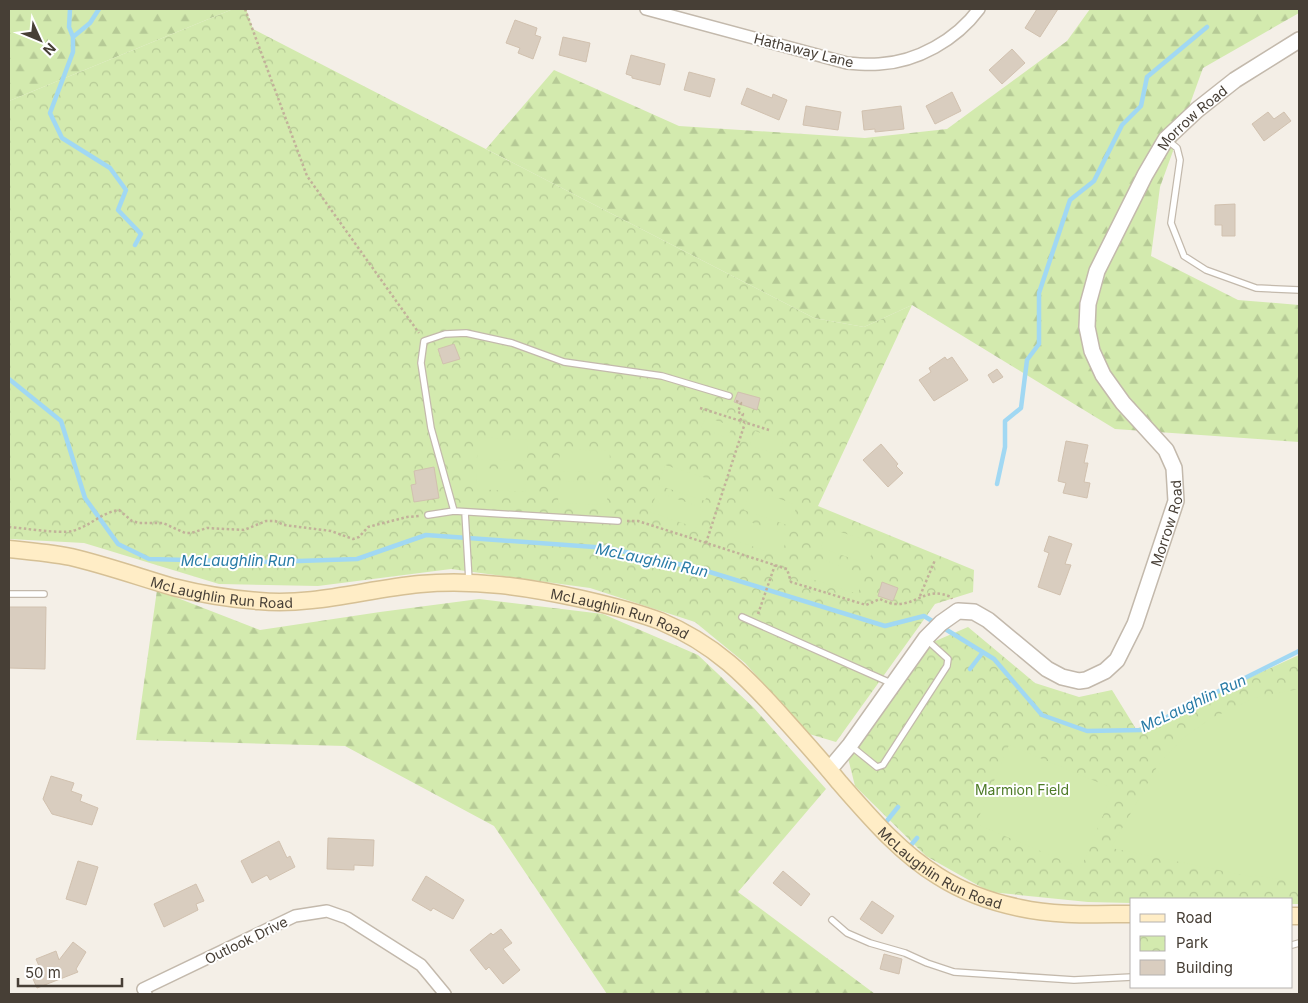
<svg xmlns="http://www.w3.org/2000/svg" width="1308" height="1003" viewBox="0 0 1308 1003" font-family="Inter,sans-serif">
<defs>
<pattern id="forest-firs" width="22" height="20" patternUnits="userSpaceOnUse" patternTransform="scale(1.25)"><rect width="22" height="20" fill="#d3eaae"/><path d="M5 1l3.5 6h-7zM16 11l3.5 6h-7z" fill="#b6ca96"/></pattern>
<pattern id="park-crowns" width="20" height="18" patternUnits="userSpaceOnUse" patternTransform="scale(1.25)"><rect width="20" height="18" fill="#d3eaae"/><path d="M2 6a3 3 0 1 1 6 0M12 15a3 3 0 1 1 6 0" fill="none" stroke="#b6ca96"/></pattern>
</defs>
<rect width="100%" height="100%" fill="#f4efe7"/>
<path fill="url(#forest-firs)" d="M9,9H233L9,101Z
M1090,9H1299V13L1203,68L1160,187L1151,256L1238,300L1299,305V442L1115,429L912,305L864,327L814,318L486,149L554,70L679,126L865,138L947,129L1067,41Z
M157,590L260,630L380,612L479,599L603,614L698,655L754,708L826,789L738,892L875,994H607L494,826L345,746L136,740Z"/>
<path fill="url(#park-crowns)" d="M233,9H246L253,29L814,318L864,327L912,305L818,506L974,570L973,592L935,604L836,742L809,734L745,663L695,622L590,588L451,569L318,586L219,584L84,543L9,539V101Z
M968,627L1035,683L1079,697L1112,690L1136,729L1299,655V904H1292V899H1132V903L1088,902L990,892L926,856L855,786L848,758L926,645Z"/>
<path fill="#d3eaae" d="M706,417L732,426L728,438L701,428Z
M755,431L783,441L778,455L750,445Z
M478,437L528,440L527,461L477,459Z
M560,449L610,451L609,473L559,471Z
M665,465L712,480L705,501L658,485Z
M477,468L526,470L525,492L476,489Z
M559,481L608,483L607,505L558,503Z
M751,489L797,505L790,526L744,510Z
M657,492L703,508L697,528L650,512Z
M741,519L788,535L781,556L734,540Z
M828,528L875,543L868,564L821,548Z
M818,558L864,574L858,594L811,579Z
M1299,689V883L1254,875L1253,877L1111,848L1158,765L1183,738L1210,719L1254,698Z
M1009,745L1114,789L1081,868L976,824Z"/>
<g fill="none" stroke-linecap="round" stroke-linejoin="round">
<path stroke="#a1d8f3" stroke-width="4.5" d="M70,9L69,27L73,37V52L50,113L62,138L110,168L126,190L118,210L141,234L135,245
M73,37L90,23L99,9
M9,379L61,421L85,498L118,544L149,559L270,562L357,559L426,535L608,548L700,569L885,626L924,616L994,659L1042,715L1087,731L1141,730L1299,651
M997,484L1005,447V421L1021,408L1027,360L1039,344V293L1070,200L1094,181L1122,125L1141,106L1147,77L1207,27
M970,669L983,652
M886,822L898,807
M911,845L917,838"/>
</g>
<path fill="#d9cdbf" stroke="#d1c1af" d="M1037,9H1058L1040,37L1025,28Z
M515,20L537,28L535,35L541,37L533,59L518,53L520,48L506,43Z
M563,37L590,43L586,62L559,55Z
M1012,49L1025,63L1002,84L989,70Z
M631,55L665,64L660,85L632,78V76L626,74Z
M689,72L715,79L710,97L684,90Z
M747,88L772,98L773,94L787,100L779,120L741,104Z
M952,92L961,111L935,124L926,106Z
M806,106L841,112L838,130L803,125Z
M901,106L904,129L875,132V129L864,130L862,111Z
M1268,112L1274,119L1284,112L1291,121L1264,141L1252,124Z
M1235,204V236H1222V225H1215V205Z
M454,344L460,359L443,364L438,349Z
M945,357L947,360L952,357L968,380L934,401L919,380L931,372L929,368Z
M997,369L1003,377L993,383L988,375Z
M738,392L760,398L757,410L734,402Z
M1066,441L1088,445L1084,463H1088L1084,482L1090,483L1087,498L1063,493L1066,483L1058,481Z
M881,444L898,464L896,466L903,473L888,487L863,460Z
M434,467L439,498L414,502L411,485L416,484L414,471Z
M1049,536L1072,544L1065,564L1071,565L1060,595L1038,587L1049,553L1044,551Z
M882,582L898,588L893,601L878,596Z
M9,607H46L45,669L9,668Z
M51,776L74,783L71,791L82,795L80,801L98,808L92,825L52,814L43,799Z
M328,838L374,840L373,866L354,865V870L327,869Z
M279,841L287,858L290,856L295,867L270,880L267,875L252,883L241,861Z
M78,861L98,867L86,905L66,899Z
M783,871L810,894L801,906L773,883Z
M426,876L464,900L453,919L433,908L431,911L412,900Z
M196,884L204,901L196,904L198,910L164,927L154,904Z
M872,901L894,916L882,934L860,919Z
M501,929L512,943L503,949L520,970L503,984L489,967L486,970L470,950L491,933L493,935Z
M73,942L86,952L76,969L78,972L37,988L29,970L39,966L36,959L56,951L59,960Z
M884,954L902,959L899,974L880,969Z"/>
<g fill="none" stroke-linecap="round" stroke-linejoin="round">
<g stroke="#c3b9ac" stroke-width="8">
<path id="service" d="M1166,139L1177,148L1180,160L1171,223L1184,256L1206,270L1256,288L1299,290
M454,511L431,428L421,363L424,341L445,334L466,333L512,343L564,362L662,376L729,396
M465,512L469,581
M428,515L454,511L618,521
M9,594H44
M742,617L893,684
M851,746L877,767L883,765L947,666L948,659L927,640
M832,920L847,933L870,943L905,953L927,963L954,972L1074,980L1132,977
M1292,945L1299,943"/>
</g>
<g stroke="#c3b9ac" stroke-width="14">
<path id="minor" d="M646,9L847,63C857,64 868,65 879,64C917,62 956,40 979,9
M146,994L143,989L295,916L327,911L347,918L421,965L445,994"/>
</g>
<g stroke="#c3b9ac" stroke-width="18">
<g id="tertiary">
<path id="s1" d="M829,770L850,745L926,638L941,623L958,611L974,612L988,620L1047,669L1062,677L1079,681L1086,680L1105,671L1117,660L1135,624L1176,501L1174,468L1166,450L1123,403L1103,375L1092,351L1087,327L1088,304L1097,271L1145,175L1166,139L1197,110L1235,80L1299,40"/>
</g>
</g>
<g stroke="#d6c095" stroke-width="19">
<g id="secondary">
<path id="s2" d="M9,549C29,551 51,553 71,557C105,565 139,577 173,587C201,594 230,599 259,601C314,606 366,589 420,584C475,579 528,587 582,599C608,605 634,611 660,621C715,644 747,677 786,721C804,741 822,761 839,782C869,816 899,852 938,876C963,892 991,902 1020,908C1056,916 1095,914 1132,914"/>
<path d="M1292,916H1299"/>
</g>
</g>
<path stroke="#c2b19a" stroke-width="2.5" stroke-dasharray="2.5 2.5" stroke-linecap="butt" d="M245,9L307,176L419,333
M736,401L741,403L738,412L743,414L740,421
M700,408L769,430
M627,521H638L787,569L791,582L866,605L880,599C885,601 890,604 896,604C917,605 926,586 951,597L952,599
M9,527C23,528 60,534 72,531C89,527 102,512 119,510L132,521L139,523H163L185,533H191L207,528L244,530L266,521H275L284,525L331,531L353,539L359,537L368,527L407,517L419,516
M706,543L745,423
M920,596L935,560
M758,614L775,565"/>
<use href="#service" stroke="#fff" stroke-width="5.5"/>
<use href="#minor" stroke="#fff" stroke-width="11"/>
<use href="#tertiary" stroke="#fff" stroke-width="15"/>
<use href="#secondary" stroke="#ffedc6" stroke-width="16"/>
</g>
<g text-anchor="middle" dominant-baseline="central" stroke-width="4" stroke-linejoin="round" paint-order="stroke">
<g font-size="14" fill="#473f36" stroke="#fff">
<text transform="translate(804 50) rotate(14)">Hathaway Lane</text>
<text stroke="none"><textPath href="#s1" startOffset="1005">Morrow Road</textPath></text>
<text stroke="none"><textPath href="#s1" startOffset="540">Morrow Road</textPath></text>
<text stroke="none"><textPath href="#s2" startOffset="218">McLaughlin Run Road</textPath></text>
<text stroke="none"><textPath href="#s2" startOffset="622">McLaughlin Run Road</textPath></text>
<text stroke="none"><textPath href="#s2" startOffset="1041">McLaughlin Run Road</textPath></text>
<text transform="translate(246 940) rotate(-26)">Outlook Drive</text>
</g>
<g font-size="14" fill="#4d7b27" stroke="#fff">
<text x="1022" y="789">Marmion Field</text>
</g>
<g font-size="15" font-style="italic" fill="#287ba6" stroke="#fff">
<text x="238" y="560">McLaughlin Run</text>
<text transform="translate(652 560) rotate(12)">McLaughlin Run</text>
<text transform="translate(1193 703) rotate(-25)">McLaughlin Run</text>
</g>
</g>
<rect width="1308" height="1003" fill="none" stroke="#473f36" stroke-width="20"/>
<rect x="1130" y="898" width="162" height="90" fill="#ffffff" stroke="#b5b2af"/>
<rect x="1140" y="914" width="25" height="8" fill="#ffedc6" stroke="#b5b2af"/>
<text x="1176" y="923" font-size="15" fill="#473f36">Road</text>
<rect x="1140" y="936" width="25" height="15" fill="url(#park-crowns)" stroke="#b5b2af"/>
<text x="1176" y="948" font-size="15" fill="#473f36">Park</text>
<rect x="1140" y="960" width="25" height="15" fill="#d9cdbf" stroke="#b5b2af"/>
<text x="1176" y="973" font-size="15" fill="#473f36">Building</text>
<g transform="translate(40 40) rotate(134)" stroke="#ffffff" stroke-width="4" paint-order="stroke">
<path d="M0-4L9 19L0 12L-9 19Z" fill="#473f36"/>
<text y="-8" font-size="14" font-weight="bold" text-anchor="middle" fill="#473f36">N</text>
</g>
<path d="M18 978v8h104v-8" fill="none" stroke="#473f36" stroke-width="2.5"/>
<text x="25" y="978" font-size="15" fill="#473f36" stroke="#ffffff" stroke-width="4" paint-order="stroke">50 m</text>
</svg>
